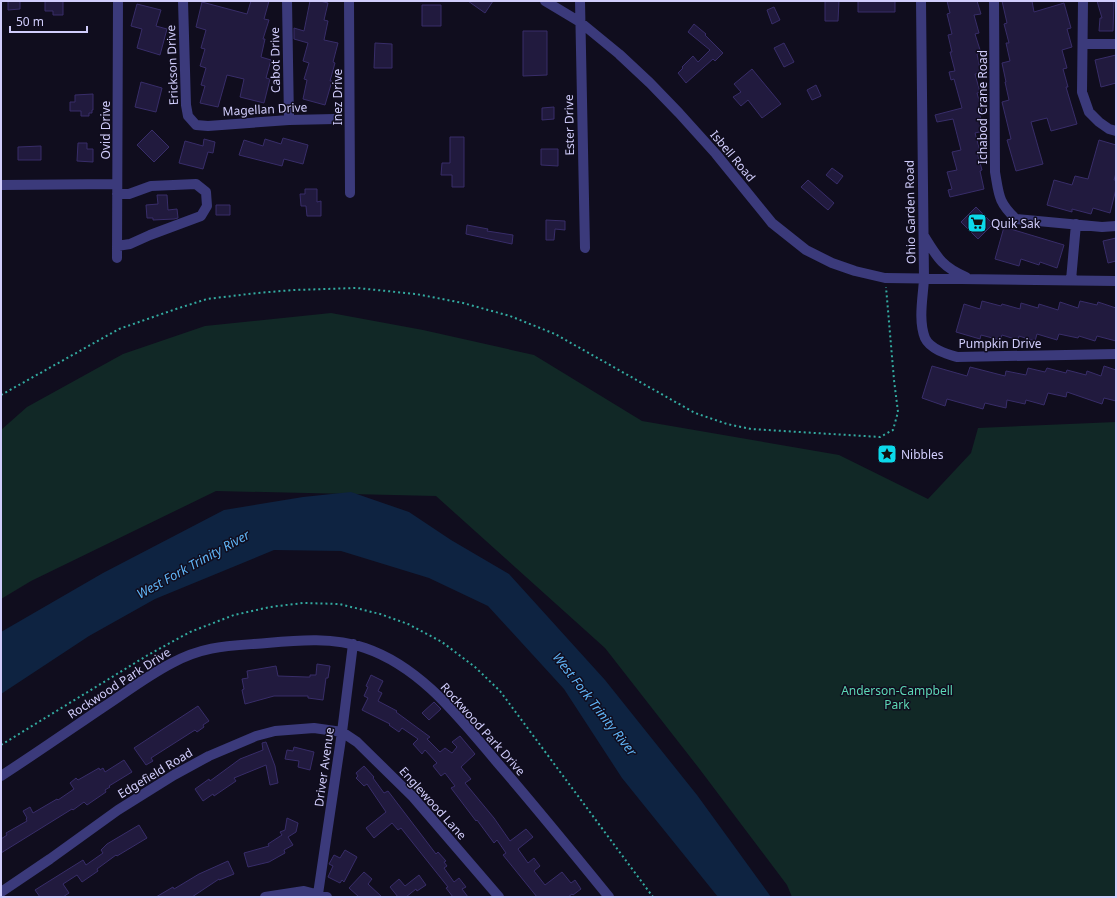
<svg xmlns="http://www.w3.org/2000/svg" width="1117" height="898" viewBox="0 0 1117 898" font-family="'Noto Sans',sans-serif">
<rect width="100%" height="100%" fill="#100d1e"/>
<path fill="#112826" d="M331,313L423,330L534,355L642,421L839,455L928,499L971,453L978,428L1116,422V897H792L787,885L698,767L605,648L436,496L216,491L31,581L1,599V430L27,407L123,354L205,326Z"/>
<path fill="#0e2341" d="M351,492L409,512L451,540L509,574L605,680L697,795L771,897H718L622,778L564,689L488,606L429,578L341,551L274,550L155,599L89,636L1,694V632L103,573L224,510L303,497Z"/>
<path fill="#211a3e" stroke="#382d69" d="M8,1H20V9L8,10Z
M45,1H63V15H53V11H45Z
M251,1H269L264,19L269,20L263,39H265L261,57L271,60L266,78L270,79L264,103L240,97L244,79L227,75L218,107L200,103L205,86L201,85L206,68L200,66L205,49L201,48L206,30L196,27L202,2L247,14Z
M310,1H320L328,3L324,20L328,21L324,40L338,43L333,62L335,63L330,81H332L325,105L303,99L307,80L304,79L309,63L303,61L308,43L294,39V28L304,31Z
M468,1H493L485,13Z
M825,1H839L838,21H825Z
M858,1H895V12H858Z
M947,1H977L981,14L974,15L979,33L975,34L981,53L977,54L981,73L975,74L980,92L977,93L982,111L979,112L984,131L975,133L980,151L977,152L982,170L980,171L984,189L950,197L948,190L952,189L947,172L957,170L952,152L961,150L953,119L937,122L935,115L962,108L954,79L951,80L949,72L955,71L950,52H952L948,35L952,34L947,14L950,13Z
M1002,1H1032L1034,12L1064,3L1071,28L1067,29L1072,47L1062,50L1067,68L1063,69L1068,87H1066L1077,124L1051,131L1047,118L1031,122L1043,164L1016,171L1007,140L1011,139L1002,102L1009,100L1005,82H1006L1002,63L1010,61L1006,43H1009L1004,24L1007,23Z
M1097,1H1114L1113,31H1099L1100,18H1102Z
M137,4L161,10L156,26L167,29L160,55L137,48L142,29L131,26Z
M422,5H441V26H422Z
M774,7L780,20L772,24L767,10Z
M694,24L706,34L705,35L723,53L715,61L713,59L686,83L678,73L683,68L682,67L693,56L698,62L710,50L688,32Z
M523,31H547V75L523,76Z
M375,43L392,44V68H374Z
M784,43L794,62L784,67L774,48Z
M1116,55V83L1101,87L1095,60Z
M752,69L781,104L762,118L748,100L741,106L733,97L741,92L734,84Z
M141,82L162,88L156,112L135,107Z
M816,85L821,96L812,100L807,90Z
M93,94V110H92V113H89V116H81V111H70V102H75V95Z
M554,107V119L542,120V108Z
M152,130L169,147L154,162L137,145Z
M450,137H464V187H452V175H441L442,163H450Z
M283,138L308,145L303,164L284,159L282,166L239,155L244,140L263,146L265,139L281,144Z
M204,139L215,142L213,153L208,152L203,169L179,163L185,141L203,146Z
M1099,140L1116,145V173L1114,180H1116V189L1110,213L1093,208L1091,214L1072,209V212L1047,205L1054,180L1072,185L1075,176L1088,179Z
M78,143H87V149H93V162L77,161Z
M41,146V160H18V147Z
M541,149H558V166L541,165Z
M832,168L843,176L837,184L826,175Z
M808,180L834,203L828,210L801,187Z
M305,189H317V202L321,201V216H307L306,206H301L300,194H305Z
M157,195H167L168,210L177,209L178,218L174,219L153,220V218H147L146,205L158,204Z
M216,205H230V215H216Z
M976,207L993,224L978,239L961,222Z
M546,220L565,221V230L555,229L554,240H546Z
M467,225L488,229L487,231L513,235L512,244L466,234Z
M1004,227L1064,245L1057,268L1040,262L1039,265L1021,259L1019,266L995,259Z
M1116,238V261L1108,263L1103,241Z
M982,301L1001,306L1002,304L1020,309L1021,303L1038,308L1039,304L1058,310L1060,302L1078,308L1080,301L1097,305L1098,302L1116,308V341L1097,336L1095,341L1079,336L1078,338L1059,334L1057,340L1037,334L1035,341L1019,336L1018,340L1002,335L1000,340L981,335L980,339L956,332L964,304L980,309Z
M932,366L967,376L970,367L1005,376L1006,371L1026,375L1028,368L1045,372L1047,368L1066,373L1067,370L1086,375L1087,371L1101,376L1104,366L1116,370V401L1104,398L1102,404L1067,392L1066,397L1048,393L1044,405L1026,400L1025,404L1007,400L1006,408L985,403L983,409L947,399L945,406L922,398Z
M317,664L330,666L328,678H326L323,700L308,698V696H274L245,704L242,690L244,689L242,679L248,678L247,671L276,666L278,676L307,677H310V675H316Z
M371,675L383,681L378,691L382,693L378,701L397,711L396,712L430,737L427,739L440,752L445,748L452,753L457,747L452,742L460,736L475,754L461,767L471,779L465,783L494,818L510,841L526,829L533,837L518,849L528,863L534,858L540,866L534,871L545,885L562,872L571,883L575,880L581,889L573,895L572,894L568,897H537L503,855L506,853L497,840L494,843L477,820L476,821L451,788L455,786L445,773L441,776L433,766L437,763L425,750L422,754L413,744L418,739L402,728L399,732L389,725L390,724L362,710L368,698L364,696L368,687L366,686Z
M434,702L441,709L429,720L422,713Z
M198,706L209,721L203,725L204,727L197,732L195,730L151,758L153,761L146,765L134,748Z
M266,742L275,766L278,783L270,785L266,765L234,778L236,781L214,796L213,794L203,801L195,789L209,779L210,781L240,759L263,750L262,743Z
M294,747L314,752L310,770L298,767L299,761L285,759L287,750L293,751Z
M124,760L132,772L109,786L110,787L105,790L106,792L87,805L84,802L73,810L72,809L1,853V839L7,835L6,833L27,821L26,819L27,818L23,811L30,807L33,813L57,799L58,800L74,789L70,783L76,778L78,780L99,768L100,770L103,768L105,772Z
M364,766L374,777L373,778L384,793L388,791L436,854L438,852L446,861L444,862L447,866L444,868L454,882L459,878L466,887L462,889L468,897H453L446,888L448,887L401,828L398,830L392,823L374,838L366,828L386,812L367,784L364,786L356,778L358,776L356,773Z
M287,818L298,823L296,832L288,837L293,845L284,850L285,853L269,862L248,867L244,853L269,846L268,844L282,835L280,832L285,830Z
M139,825L147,838L117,856L116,855L97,869L98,871L82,882L77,875L63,884L69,893L63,897H40L35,890L83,860L86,865L103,853L101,850L107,844Z
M345,850L357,857L344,882L342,880L340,883L328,877L333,866L329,864L334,855L340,858Z
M228,861L234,874L219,880V879L192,897H156L173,887L174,889L199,874Z
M364,872L372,879L368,884L382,897H359L349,888Z
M419,875L426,885L417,891L416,889L406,897H398L390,887L399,879L405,886Z"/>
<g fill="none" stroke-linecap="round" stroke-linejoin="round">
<path stroke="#33aaa0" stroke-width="2" stroke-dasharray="2 3" stroke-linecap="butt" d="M1,395L119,329L176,309L207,299L257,293L294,290L357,288L416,294L463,303L510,316L555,334L695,413L727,424L751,429L880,437L893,430L898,412L894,380L886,287
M1,745L148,655L190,632L234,615L270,607L303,603L339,604L380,614L408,624L442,642L475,667L500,691L653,897"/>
<path stroke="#3b3a7b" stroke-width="10" d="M183,1L186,105L188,116L196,125L208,126L289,120L335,119
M287,1L289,120
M349,1L350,193
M545,1L580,22L619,54L650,83L679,113L716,154L772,223L806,250L832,263L855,271L885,278L1116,281
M580,1L585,248
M921,1L924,279C923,297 918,320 925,338C930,349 947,354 957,357L1116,354
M994,1L995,172C999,195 998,202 1016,219L1102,227L1116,226
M1083,1L1082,92L1089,112L1099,122L1109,129L1116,131
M1083,44H1116
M1,185L117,184
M924,236C937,257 942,267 966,277
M117,246L130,244L150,235L201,216L207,206L206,192L196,184L151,186L129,194H117
M117,258L118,1
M1071,280L1076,224
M1,776C35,754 68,731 102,708C125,693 147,676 172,663C205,645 230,646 267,643C299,640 334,637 365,648C424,668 463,723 502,768C539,811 574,854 609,897
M1,892L50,859L118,810L174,775L209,756L256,736L275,731L314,728L342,732L357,742L413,797L499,897
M318,894L342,732L353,644
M265,897L304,891L327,897"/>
</g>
<defs>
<g id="supermarket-square" transform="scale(1)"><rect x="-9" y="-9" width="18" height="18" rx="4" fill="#0cd9ea" stroke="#100d1e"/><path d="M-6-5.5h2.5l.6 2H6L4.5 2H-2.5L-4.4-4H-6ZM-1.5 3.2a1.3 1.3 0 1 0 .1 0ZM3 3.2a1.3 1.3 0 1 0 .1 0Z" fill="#111"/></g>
<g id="sight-square" transform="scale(1)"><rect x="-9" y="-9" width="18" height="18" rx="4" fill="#0cd9ea" stroke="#100d1e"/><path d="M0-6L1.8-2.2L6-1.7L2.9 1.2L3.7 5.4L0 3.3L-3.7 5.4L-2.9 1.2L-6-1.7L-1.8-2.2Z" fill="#111"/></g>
</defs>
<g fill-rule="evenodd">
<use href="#supermarket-square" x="977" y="223"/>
<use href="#sight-square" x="887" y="454"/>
</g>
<g text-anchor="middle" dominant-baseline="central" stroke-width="3" stroke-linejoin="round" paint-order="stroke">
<g font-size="12" fill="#d1cdfc" stroke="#100d1e">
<text transform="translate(275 60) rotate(-91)">Cabot Drive</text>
<text transform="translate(172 65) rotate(-92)">Erickson Drive</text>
<text transform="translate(337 97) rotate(-90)">Inez Drive</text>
<text transform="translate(982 107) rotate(-90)">Ichabod Crane Road</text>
<text transform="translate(265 109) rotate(-3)">Magellan Drive</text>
<text transform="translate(569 125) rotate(-91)">Ester Drive</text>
<text transform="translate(105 130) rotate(-90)">Ovid Drive</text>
<text transform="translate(733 156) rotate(50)">Isbell Road</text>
<text transform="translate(910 212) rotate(-91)">Ohio Garden Road</text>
<text x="1000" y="343">Pumpkin Drive</text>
<text transform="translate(119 683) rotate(-33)">Rockwood Park Drive</text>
<text transform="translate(483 729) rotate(48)">Rockwood Park Drive</text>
<text transform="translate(324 767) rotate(-82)">Driver Avenue</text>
<text transform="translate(155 773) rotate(-31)">Edgefield Road</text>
<text transform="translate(433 803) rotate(48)">Englewood Lane</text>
</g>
<g font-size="12" fill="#d1cdfc" stroke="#100d1e" text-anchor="start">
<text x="991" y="223">Quik Sak</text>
<text x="901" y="454">Nibbles</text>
</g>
<g font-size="12" fill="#5dd8b6" stroke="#100d1e">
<text x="897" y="690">Anderson-Campbell<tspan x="897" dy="14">Park</tspan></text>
</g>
<g font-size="13" font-style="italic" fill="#60b5f7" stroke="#100d1e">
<text transform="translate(193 564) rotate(-29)">West Fork Trinity River</text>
<text transform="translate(595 704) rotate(52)">West Fork Trinity River</text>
</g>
</g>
<rect width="1117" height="898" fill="none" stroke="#d1cdfc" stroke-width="4"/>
<path d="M10 26v6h77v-6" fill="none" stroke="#d1cdfc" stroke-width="2"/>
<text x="16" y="26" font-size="12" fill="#d1cdfc" stroke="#100d1e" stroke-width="3" paint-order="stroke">50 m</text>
</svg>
